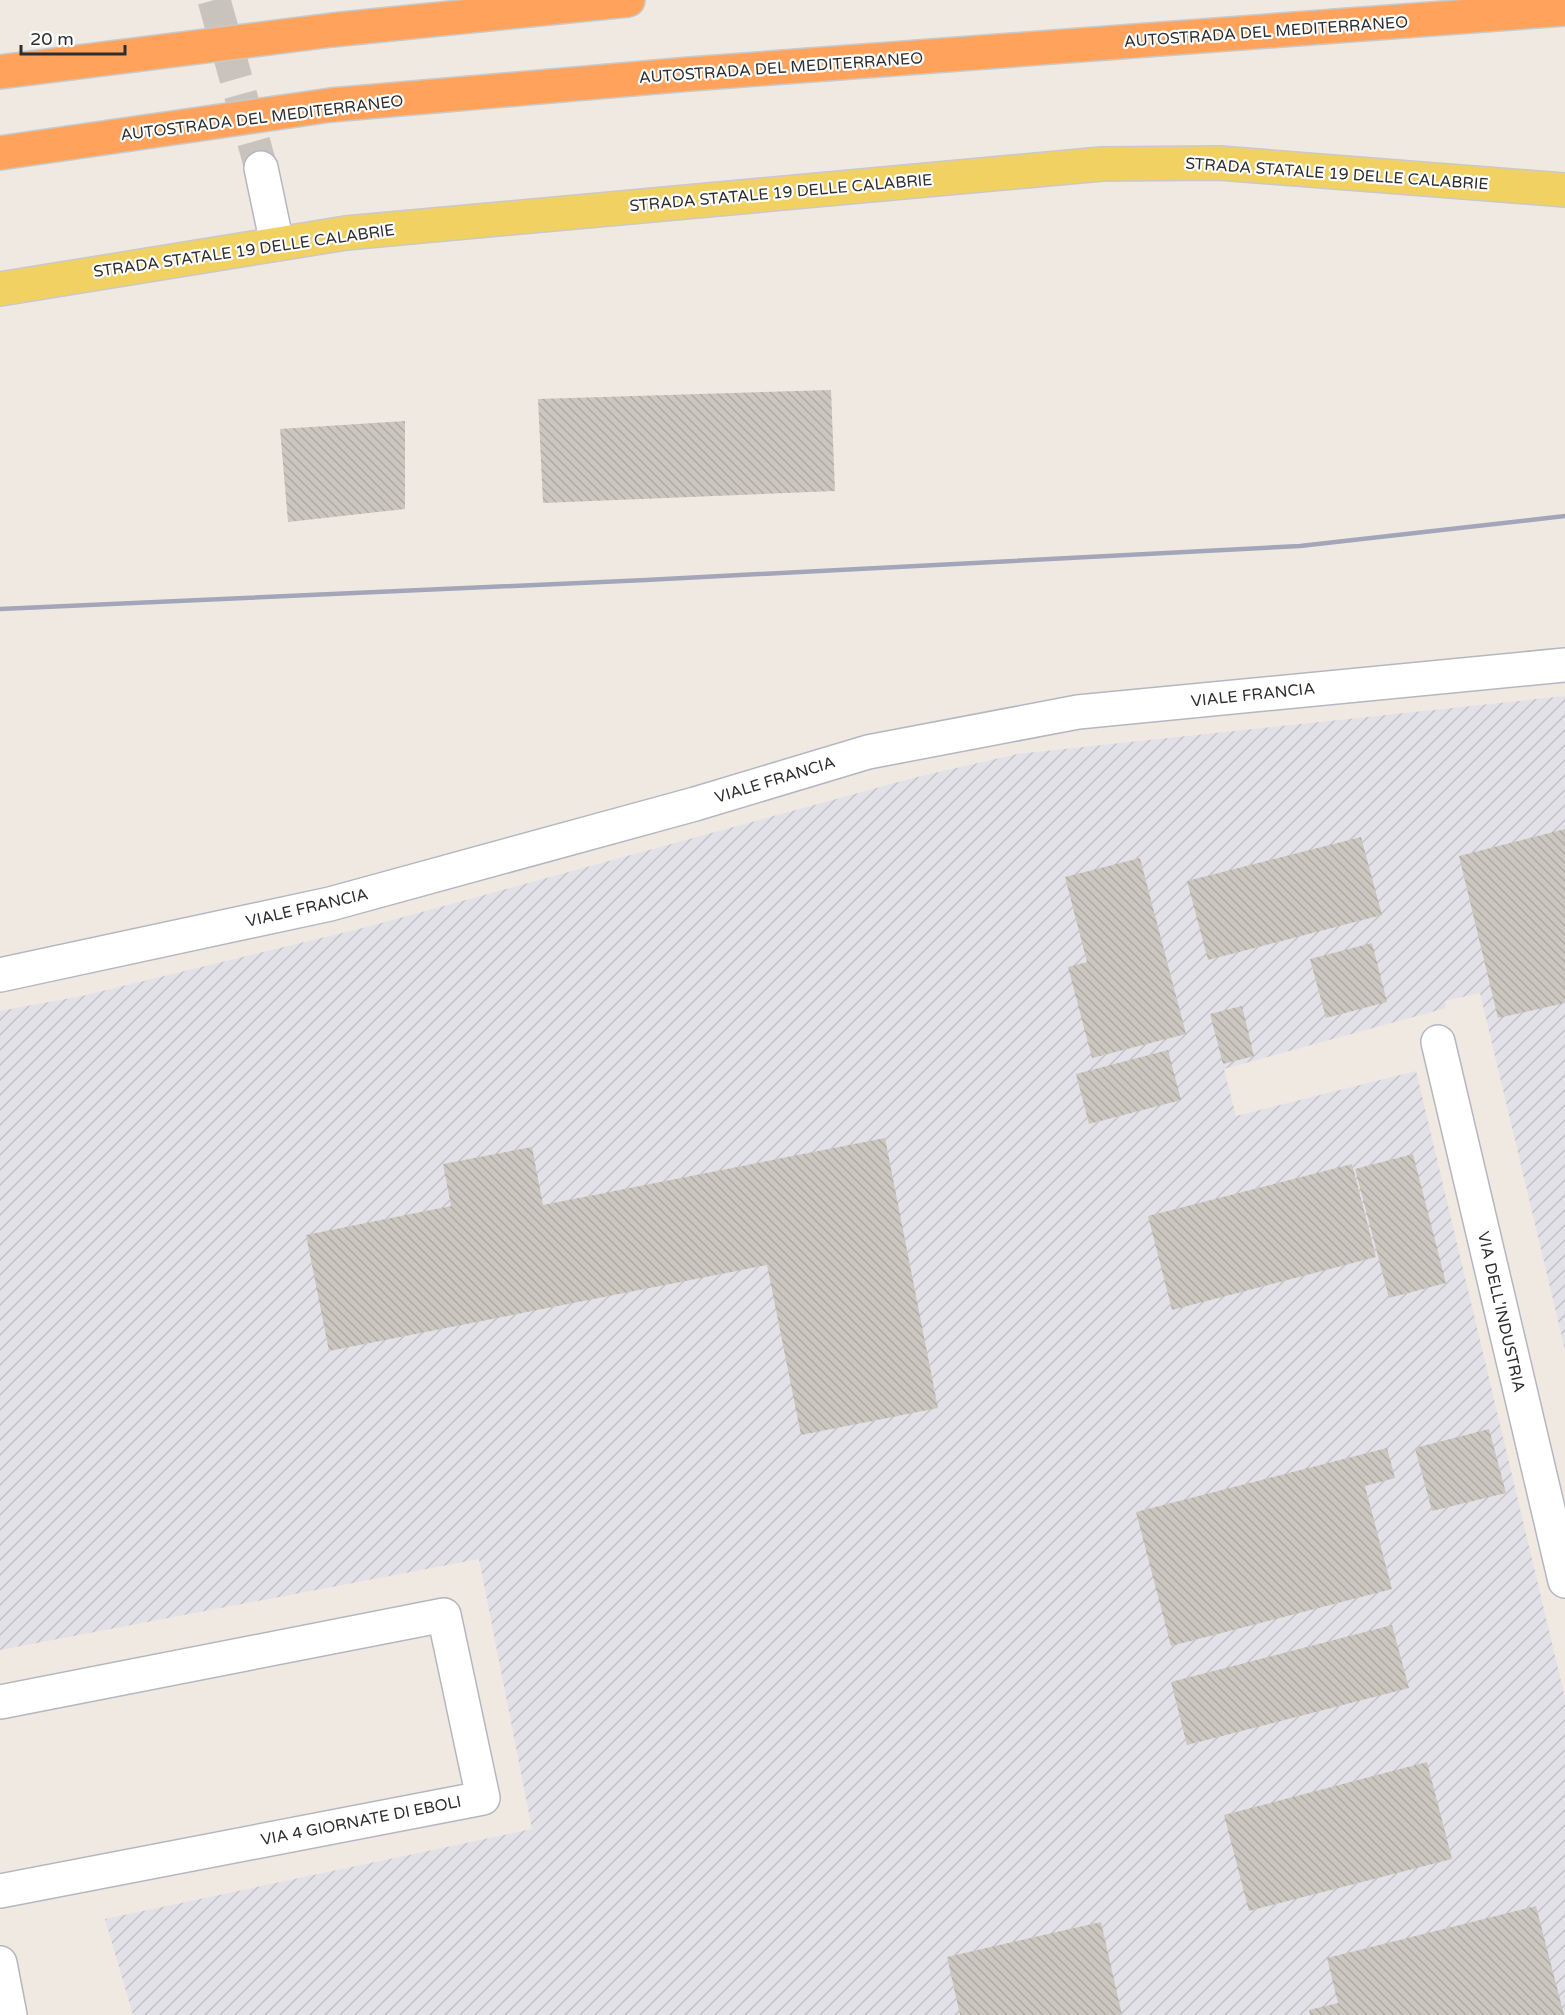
<svg xmlns="http://www.w3.org/2000/svg" width="1565" height="2015" viewBox="0 0 1565 2015" font-family="'Varela Round',sans-serif">
<defs>
<pattern id="industrial-furrows" width="10" height="10" patternUnits="userSpaceOnUse" patternTransform="scale(1.5)"><rect width="10" height="10" fill="#e3e1e8"/><path d="M-1 1l2-2M0 10L10 0M9 11l2-2" fill="none" stroke="#c3c1c7"/></pattern>
<pattern id="building-back-hatch" width="6" height="6" patternUnits="userSpaceOnUse" patternTransform="scale(1.5)"><rect width="6" height="6" fill="#cbc7bf"/><path d="M-1 5l2 2M0 0l6 6M5-1l2 2" fill="none" stroke="#afaba4"/></pattern>
</defs>
<rect width="100%" height="100%" fill="#efe9e1"/>
<path fill="url(#industrial-furrows)" d="M1565,696V1350L1480,993L1445,1001L1446,1008L1224,1069L1236,1116L1416,1071L1565,1698V2015H133L105,1919L532,1829L479,1559L0,1650V1011L82,996L367,927L913,778L1017,754Z"/>
<path fill="url(#building-back-hatch)" d="M831,390L835,491L543,503L538,399Z
M405,421V509L288,522L280,429Z
M1565,829V1003L1498,1018L1459,856Z
M1361,837L1382,915L1208,960L1187,881Z
M1140,858L1186,1034L1092,1058L1068,967L1087,962L1065,877Z
M1372,943L1387,1002L1326,1018L1310,959Z
M1242,1006L1254,1056L1223,1064L1210,1014Z
M1168,1050L1181,1100L1089,1124L1076,1074Z
M885,1138L938,1408L801,1435L767,1265L329,1351L306,1235L451,1206L443,1164L532,1147L543,1205Z
M1413,1154L1446,1283L1389,1298L1355,1169Z
M1352,1164L1376,1257L1172,1310L1148,1216Z
M1489,1429L1506,1493L1432,1511L1415,1448Z
M1387,1448L1395,1478L1365,1486L1392,1589L1171,1646L1136,1512Z
M1392,1625L1409,1688L1187,1745L1171,1682Z
M1427,1762L1452,1859L1249,1911L1224,1815Z
M1536,1906L1564,2015H1310L1309,2010L1338,2003L1327,1958Z
M1101,1922L1122,2015H960L947,1957Z"/>
<g fill="none" stroke-linecap="round" stroke-linejoin="round">
<path stroke="#c8c4bd" stroke-width="33" stroke-dasharray="33 16" stroke-linecap="butt" d="M214,0L261,168"/>
<g stroke="#b4b7c1" stroke-width="36">
<path id="minor" d="M261,168L277,244
M0,975L330,904L695,804L868,752L1078,712L1565,665
M1438,1042L1565,1581
M0,1702L444,1615L483,1798L0,1891
M0,1963L10,2015"/>
</g>
<g stroke="#c9c9c9" stroke-width="36">
<path id="major" d="M0,289L346,233L1102,164L1219,163L1565,190"/>
</g>
<g stroke="#c9c9c9" stroke-width="36">
<path id="highway" d="M0,72L332,30L628,0
M0,153L331,105L690,74L1565,9"/>
</g>
<use href="#minor" stroke="#fff" stroke-width="33"/>
<use href="#major" stroke="#f2d163" stroke-width="33"/>
<use href="#highway" stroke="#ffa35c" stroke-width="33"/>
<path stroke="#a3a6b8" stroke-width="4.5" d="M0,609L646,580L1300,546L1565,516"/>
</g>
<g text-anchor="middle" dominant-baseline="central" stroke-width="4.5" stroke-linejoin="round" paint-order="stroke">
<g font-size="16" fill="#2e2e2e" stroke="#fff">
<text transform="translate(1266 32) rotate(-4)">AUTOSTRADA DEL MEDITERRANEO</text>
<text transform="translate(781 68) rotate(-4)">AUTOSTRADA DEL MEDITERRANEO</text>
<text transform="translate(262 118) rotate(-7)">AUTOSTRADA DEL MEDITERRANEO</text>
<text transform="translate(1337 174) rotate(4)">STRADA STATALE 19 DELLE CALABRIE</text>
<text transform="translate(781 193) rotate(-5)">STRADA STATALE 19 DELLE CALABRIE</text>
<text transform="translate(244 251) rotate(-8)">STRADA STATALE 19 DELLE CALABRIE</text>
<text transform="translate(1253 695) rotate(-6)">VIALE FRANCIA</text>
<text transform="translate(775 780) rotate(-17)">VIALE FRANCIA</text>
<text transform="translate(307 908) rotate(-13)">VIALE FRANCIA</text>
<text transform="translate(1501 1312) rotate(77)">VIA DELL'INDUSTRIA</text>
<text transform="translate(361 1821) rotate(-11)">VIA 4 GIORNATE DI EBOLI</text>
</g>
</g>
<path d="M21 45v9h104v-9" fill="none" stroke="#2e2e2e" stroke-width="3"/>
<text x="30" y="45" font-size="18" fill="#2e2e2e" stroke="#ffffff" stroke-width="4.5" paint-order="stroke">20 m</text>
</svg>
